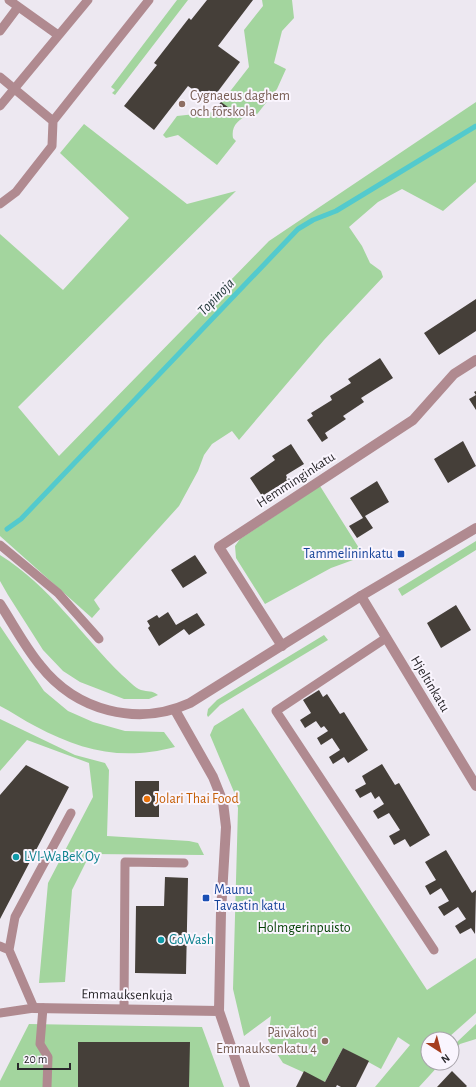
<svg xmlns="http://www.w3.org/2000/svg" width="476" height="1087" viewBox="0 0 476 1087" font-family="'Alegreya Sans',sans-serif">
<rect width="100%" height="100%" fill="#ede8f1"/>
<path fill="#a3d59e" d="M177,0H188L115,95L112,93L115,90L111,87Z
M262,0H292L294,18L282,31L274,63L286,69L277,89L254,118L248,115C238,120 231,126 233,138L236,141L217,165L178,135L166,138L163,135L177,116L214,112L249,67L244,30L263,6Z
M476,102V182L443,211L402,189L378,202L349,227L362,246L370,263L381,271L383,277L324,340L239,440L232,431L212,444L204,455L198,471L179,506L94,600L100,609L92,618L0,536V234L63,290L129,218L60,153L84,124L187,204L236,191L18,407L59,456L269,241Z
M320,486L364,556L331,568L265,604L236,558L235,546L240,539Z
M476,541V550L402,596L398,589Z
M0,555C50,586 81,635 122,675C127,679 135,688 141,690C148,692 152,690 158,695L149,699H124L80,682L63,671L43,650L8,595L0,581Z
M0,626L44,691L68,711L93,722L125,731L164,732L175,747C122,761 82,751 35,726C23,720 12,712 0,706Z
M324,635L328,640L220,705L208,717L207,715L208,709L217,700Z
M243,708L427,990L476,958V1013L449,1037L457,1042L476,1024V1039L460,1044L452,1052V1039H428V1063H441L419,1087H375L410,1045L398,1037L381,1069L343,1048L325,1082L283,1063L268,1040L271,1016L244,1036L233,989L238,808L234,792L210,735L214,726Z
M0,719L75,755L105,763L109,770L107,836L189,841L198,843L204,855L90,854L72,890L65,982L39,983L48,883L93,797L89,763L27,740L0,771Z
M29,1024L202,1027L224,1087H0V1081Z"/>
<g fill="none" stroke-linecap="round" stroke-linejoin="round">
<path stroke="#53cacd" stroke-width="5" d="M7,529L21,519L298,229L313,220L336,211L476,126"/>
</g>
<path fill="#453f39" d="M207,0H253L218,46L240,62L210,102L188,86L154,130L124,106L157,65L154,63L189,18L191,20Z
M221,102L232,110L228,115L217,107Z
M476,299V331L439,355L424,333Z
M380,358L393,378L361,398L364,402L343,416L346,419L325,433L328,438L322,442L307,420L313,416L311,413L332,400L330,396L351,383L348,379Z
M476,391V410L469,399L476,395L474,392Z
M463,441L476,466L448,483L434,459Z
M291,444L304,464L286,475L288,480L262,496L250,478L275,460L272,456Z
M377,481L389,502L365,516L373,528L357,538L349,526L363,518L350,498Z
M195,555L207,573L183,588L171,570Z
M456,605L471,630L441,648L427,623Z
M168,612L176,625L197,613L205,625L189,635L184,629L159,646L148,628L150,626L147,621L157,615L159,618Z
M319,690L323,697L327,694L340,714L344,712L368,750L348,763L344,757L333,764L329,757L340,750L332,738L321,745L317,738L328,731L324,726L321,728L316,721L305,728L300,720L311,713L303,700Z
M382,764L395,785L399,783L430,835L410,847L405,839L394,845L389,836L400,830L389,813L378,819L373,811L384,804L379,796L375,799L371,792L360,798L355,790L366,784L362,776Z
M26,765L69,787L0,919V795Z
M135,781H159V817H135Z
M446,850L472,893L476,890L475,934L471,928L460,934L455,926L466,919L458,907L444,916L438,907L449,901L441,888L430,895L425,886L436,880L425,862Z
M165,877L188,878L186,974L135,973L136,906H164Z
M78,1042H190L189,1087H78Z
M343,1048L369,1061L356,1087H341L337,1085L336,1087H296L304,1071L325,1082Z
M452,1071L467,1086L466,1087H437Z"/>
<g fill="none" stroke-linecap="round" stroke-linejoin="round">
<path stroke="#b08a90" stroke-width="9" d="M9,0L58,35
M0,31L18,7
M0,77L53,121L52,146L16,192L0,204
M0,106L88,0
M53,121L149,0
M0,545L58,593L99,639
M386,638L276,711L434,950
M0,946L9,950L15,917L71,813
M43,1008L40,1044L48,1057L47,1087
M124,1009L125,862L184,863
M0,1013L34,1008L9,950"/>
<path stroke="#b08a90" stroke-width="10" d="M361,596L476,786
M282,646L219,547L413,420L454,374L476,360
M175,710L213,777L223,802L226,827L221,912L219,1011L245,1087
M34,1008L219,1011"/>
<path stroke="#b08a90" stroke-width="10" d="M0,604C13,624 25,647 40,665C76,711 137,727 190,703L361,596L476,528"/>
</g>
<g fill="#8d6e63" stroke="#faf5fe" stroke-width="1.5">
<circle cx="182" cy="104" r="4"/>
<circle cx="325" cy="1041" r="4"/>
</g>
<g fill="#1a4fb4" stroke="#faf5fe" stroke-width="1.5">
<rect x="397" y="550" width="8" height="8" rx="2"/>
<rect x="202" y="894" width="8" height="8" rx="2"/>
</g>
<circle fill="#e8710a" stroke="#faf5fe" stroke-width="1.5" cx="147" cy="799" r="4"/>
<g fill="#0f9aa8" stroke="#faf5fe" stroke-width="1.5">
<circle cx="16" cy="857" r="4"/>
<circle cx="161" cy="940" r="4"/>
</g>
<g text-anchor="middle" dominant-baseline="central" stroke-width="4" stroke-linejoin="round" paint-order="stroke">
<g font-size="14" fill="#785e54" stroke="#faf5fe" text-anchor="start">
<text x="190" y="96">Cygnaeus daghem<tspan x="190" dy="16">och förskola</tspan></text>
<text x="317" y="1033" text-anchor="end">Päiväkoti<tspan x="317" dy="16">Emmauksenkatu 4</tspan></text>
</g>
<g font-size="14" fill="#2b292d" stroke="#faf5fe">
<text transform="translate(296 480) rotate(-33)">Hemminginkatu</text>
<text transform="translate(430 684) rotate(59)">Hjeltinkatu</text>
<text transform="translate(127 995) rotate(1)">Emmauksenkuja</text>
</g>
<g font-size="14" fill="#164399" stroke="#faf5fe" text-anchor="end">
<text x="393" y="554">Tammelininkatu</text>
<text x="214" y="890" text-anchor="start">Maunu<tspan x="214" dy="16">Tavastin katu</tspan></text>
</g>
<g font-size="14" fill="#c56008" stroke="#faf5fe" text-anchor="start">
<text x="155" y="799">Jolari Thai Food</text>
</g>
<g font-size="14" fill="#0d838f" stroke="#faf5fe" text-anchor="start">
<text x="24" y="857">LVI-WaBeK Oy</text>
<text x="169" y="940">GoWash</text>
</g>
<g font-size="14" fill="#013f00" stroke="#faf5fe">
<text x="304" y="928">Holmgerinpuisto</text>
</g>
<g font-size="15" font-style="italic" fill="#1d3233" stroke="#faf5fe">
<text transform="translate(216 297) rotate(-46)">Topinoja</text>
</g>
</g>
<g transform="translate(440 1051) rotate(144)"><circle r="19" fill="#faf5fe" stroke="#a7a3aa"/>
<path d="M0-3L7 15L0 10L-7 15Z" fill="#a53d1f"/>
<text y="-6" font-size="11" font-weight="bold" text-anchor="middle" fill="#2b292d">N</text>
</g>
<path d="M18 1063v6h52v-6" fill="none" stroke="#2b292d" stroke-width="2"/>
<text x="24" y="1063" font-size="12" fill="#2b292d" stroke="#faf5fe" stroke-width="3" paint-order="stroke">20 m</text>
</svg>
